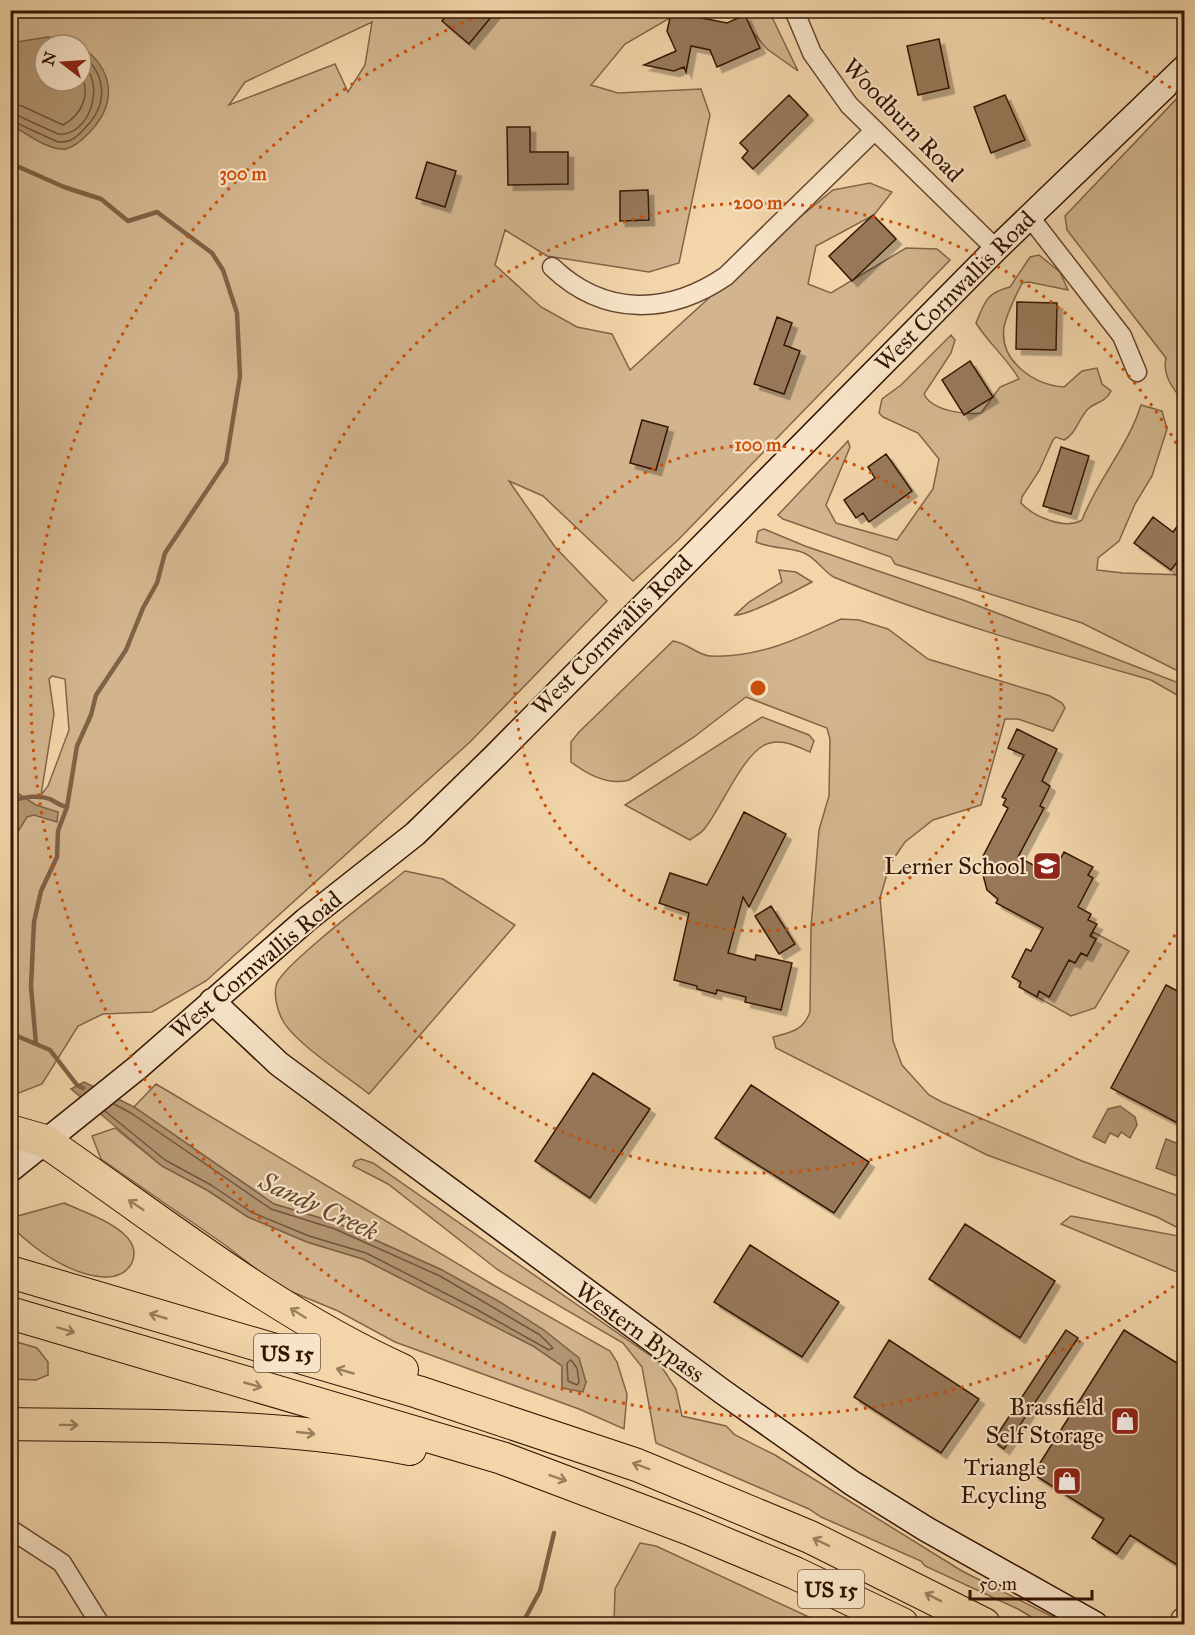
<svg xmlns="http://www.w3.org/2000/svg" width="1195" height="1635" viewBox="0 0 1195 1635" font-family="'IM FELL Great Primer',serif">
<defs>
<filter id="shadow"><feDropShadow dx="5.5" dy="5.5" stdDeviation="0" flood-color="#0004"/></filter>
</defs>
<rect width="100%" height="100%" fill="#f2d6aa"/>
<filter id="stains"><feTurbulence type="fractalNoise" baseFrequency=".00333" numOctaves="4"/><feColorMatrix values="0 0 0 0 .2 0 0 0 0 .09 0 0 0 0 .02 0 0 0 .5 -.17"/></filter>
<radialGradient id="worn" r=".72"><stop offset=".6" stop-color="#630" stop-opacity="0"/><stop offset="1" stop-color="#630" stop-opacity=".3"/></radialGradient>
<path fill="#d2b58e" stroke="#836448" stroke-width="1.5" fill-rule="evenodd" d="M11,11H682L625,44L591,85L618,93L701,89L710,115L679,263L649,272L547,256L505,230L495,265L541,307L577,327L612,334L630,370L778,235L833,190L870,183L892,192L874,215L816,246L808,284L831,293L906,248L937,249L950,260L678,540L633,581L543,496L509,481L555,547L607,601L470,742L206,981L152,1012L103,1014L78,1026L42,1084L11,1096ZM372,22L365,65L348,92L335,64L229,105L245,82ZM45,45H81V81H45ZM52,676L65,679L69,730L48,786L41,795L54,714L49,679Z
M735,11H769L798,71L767,49Z
M1184,91V402C1173,389 1162,375 1166,358L1067,230L1065,216Z
M1039,255L1060,272L1068,290L1029,282L1022,283C1016,296 1007,312 1004,327C999,361 1034,385 1064,387L1082,371L1097,368L1102,384L1111,391C1105,403 1097,401 1088,409C1079,418 1076,434 1064,440L1056,437L1053,440L1039,471L1022,497L1021,503C1034,517 1065,530 1082,520C1097,480 1128,447 1141,405L1162,411L1167,429L1152,476L1135,504L1119,541L1098,558L1097,570L1123,573L1184,575V674L1082,623L895,564L891,557L783,519L778,515L848,441L850,447L826,505L836,523L897,540L933,489L939,459L918,433L883,417L879,413L882,399L901,385L951,335L955,340L951,353L924,394C932,411 965,415 981,413L1000,387L1019,379C1007,358 989,344 976,323C985,302 986,293 1010,287L1030,257Z
M764,529L805,546L963,600L1184,685V699L1151,680C1045,650 938,619 836,578C826,575 818,559 804,553C789,547 772,549 756,542L758,531Z
M779,570L796,572L812,582C799,589 747,616 735,615L749,602L782,582Z
M841,619L859,620L888,629L928,659L1050,696L1062,703L1065,708L1053,731L1018,719H1005L981,805L933,820L905,842L890,864L880,898L893,1041L902,1065L929,1095L942,1102L1082,1161L1184,1198V1231L1157,1217L987,1155L776,1048L773,1037C791,1032 803,1031 810,1012L811,927L819,830L829,796L830,739L827,728L746,697L694,737L629,780C608,786 588,775 571,762V742L579,732L673,641C686,642 698,656 711,656C759,658 800,638 841,619Z
M762,717L809,735L814,741L810,752C798,747 783,739 770,743C745,748 721,809 705,828C702,833 695,836 690,840L625,805Z
M405,871L443,879L515,925L369,1094C348,1077 293,1042 282,1019C277,1010 273,993 277,983C285,963 382,890 405,871Z
M1093,932L1129,951L1095,1008L1071,1016L1037,997L1039,991L1050,996L1064,969L1059,955L1075,963L1081,953L1087,956L1096,939L1091,936Z
M156,1084L495,1286L610,1351L617,1362L627,1394L624,1429L579,1409L395,1342L338,1311L278,1286L225,1245L101,1159L92,1136L115,1128L162,1166L207,1190L248,1217L307,1242L363,1259L533,1346L562,1366V1388L586,1382L442,1270L337,1223L274,1204L134,1107Z
M361,1159L373,1163L658,1361L676,1389L682,1416L726,1426L735,1435L775,1455L962,1571L1067,1624H1043L1018,1609L925,1566L921,1561L821,1517L809,1509L656,1443L642,1367L623,1343L498,1270L388,1184L353,1166L355,1161Z
M64,1203C84,1212 109,1220 125,1235C145,1254 129,1279 104,1277C70,1275 35,1250 12,1227L18,1216Z
M1071,1216L1184,1237V1275L1061,1224Z
M10,1340L37,1348L48,1362V1375L36,1380L11,1379Z
M640,1543L656,1546L824,1624H614L615,1589Z"/>
<path fill="#b19471" stroke="#7f6145" stroke-width="1.5" d="M48,37L65,39L80,45H45V81H81V46C114,70 118,103 89,133C83,139 75,147 66,149C48,151 26,133 11,125V43Z
M11,789L36,805L58,812L57,822L34,815L27,817L11,843Z
M84,1082L134,1107L274,1204L337,1223L442,1270L500,1302L544,1330L579,1358L586,1382L583,1392L562,1388V1366L533,1346L363,1259L307,1242L248,1217L207,1190L162,1166L71,1089Z
M1120,1106L1135,1117L1137,1125L1130,1138L1121,1132L1118,1137L1110,1133L1105,1143L1093,1137L1108,1109Z
M1166,1139L1184,1146V1179L1156,1168Z"/>
<g fill="none" stroke-linecap="round" stroke-linejoin="round">
<path stroke="#72543a" stroke-width="1.5" d="M10,103L22,106L63,125C82,115 91,94 81,75
M10,112L58,134C88,138 108,84 81,63
M10,120L58,142C71,143 78,136 86,127C109,103 106,74 81,53
M105,1111L165,1160L211,1185L251,1212L309,1236L366,1253L474,1308L549,1350L553,1348L540,1335L440,1276L335,1229L271,1209L131,1113L114,1104
M571,1360L577,1368L579,1382L577,1385L568,1381L567,1363Z"/>
<path stroke="#7f6145" stroke-width="4.5" d="M10,163L64,187L101,199L128,221L157,212L212,253L223,270L237,313L240,376L226,462L165,553L157,583L143,608L126,650L96,695L91,715L77,746L67,807L58,831L57,857L41,891L34,922L31,987L36,1044
M10,801C23,798 37,794 50,799C56,802 60,806 67,807
M10,1033L50,1050L77,1085L83,1088
M522,1624L540,1591L554,1533"/>
</g>
<path fill="#97795a" stroke="#341403" stroke-width="1.5" filter="url(#shadow)" d="M451,10H497L469,44L442,21Z
M681,14L727,23L745,15L760,48L717,67L710,50L691,46L686,72L684,67L674,71L644,65L676,51L667,31L670,18Z
M939,39L949,88L918,95L907,46Z
M789,95L808,115L753,169L742,158L748,151L740,143Z
M1005,95L1025,140L991,153L974,107Z
M507,127H530V152H568V184L508,185Z
M427,162L456,171L445,207L416,198Z
M648,190L649,220L620,221V191Z
M873,215L896,239L852,281L829,256Z
M1017,302L1057,303L1056,350L1016,349Z
M777,317L792,323L784,345L800,351L784,394L754,384Z
M970,361L993,397L964,415L942,380Z
M642,420L668,427L656,470L630,463Z
M1061,447L1089,456L1071,514L1043,506Z
M886,454L912,491L869,522L863,513L856,518L844,500L875,478L868,467Z
M1185,516V552L1171,570L1134,543L1153,517L1173,532Z
M1017,729L1057,749L1042,781L1050,786L1040,806L1044,808L1018,857L1052,875L1064,852L1093,867L1088,875L1093,878L1078,907L1091,914L1088,920L1097,924L1090,936L1096,939L1087,956L1081,953L1075,963L1069,960L1049,997L1039,991L1037,997L1019,987L1021,982L1012,977L1026,949L1031,951L1043,928L996,903L998,899L987,890L983,875L986,861L982,858L1008,808L1003,805L1006,799L1002,797L1024,755L1008,748Z
M744,812L786,834L749,907L743,897L728,953L755,960L756,955L792,963L781,1010L745,1002L746,997L717,990L716,994L697,989V986L674,980L689,913L659,903L670,873L707,885Z
M771,906L795,944L779,954L755,916Z
M1166,985L1185,995V1127L1111,1088Z
M593,1073L650,1109L590,1198L535,1161Z
M751,1085L869,1162L834,1213L715,1138Z
M965,1224L1055,1281L1020,1338L929,1279Z
M750,1245L839,1302L802,1357L714,1302Z
M1066,1330L1078,1338L1004,1449L993,1441Z
M1124,1330L1185,1368V1570L1130,1535L1117,1554L1092,1538L1104,1519L1033,1474Z
M889,1340L979,1399L941,1453L854,1397Z"/>
<g fill="none" stroke-linecap="round" stroke-linejoin="round">
<g stroke="#64442d" stroke-width="21">
<path id="street" d="M794,10L812,53L849,105L996,249
M1029,216L1122,336L1137,372
M552,267C604,317 669,315 726,276L875,130
M10,1529L62,1563L100,1624
M1181,1618L1184,1620"/>
</g>
<g stroke="#341403" stroke-width="27">
<path id="secondary" d="M212,1001L279,1064L723,1392L852,1483L926,1529L1095,1624
M10,1170L137,1068L306,920L415,834L494,757L996,249L1184,68"/>
</g>
<g stroke="#341403" stroke-width="34">
<path id="highway" d="M10,1131L45,1141C161,1221 274,1312 402,1370
M10,1272L418,1392L637,1465L810,1537L984,1624
M10,1313L502,1458L690,1529L795,1573L902,1624
M10,1424C144,1426 278,1423 410,1449"/>
</g>
<use href="#street" stroke="#f7e4c8" stroke-width="18"/>
<use href="#secondary" stroke="#f7e4c8" stroke-width="24"/>
<use href="#highway" stroke="#f2d6aa" stroke-width="32"/>
</g>
<defs><path id="oneway-shaft" d="M-6 0H5M1.5-3L5.5 0L1.5 3" fill="none" stroke-width="1.6" stroke-linecap="round" stroke-linejoin="round" transform="scale(1.5)"/></defs>
<g stroke="#9c7f5f">
<use href="#oneway-shaft" transform="translate(136 1205) rotate(-146)"/>
<use href="#oneway-shaft" transform="translate(298 1313) rotate(-148)"/>
<use href="#oneway-shaft" transform="translate(158 1316) rotate(-164)"/>
<use href="#oneway-shaft" transform="translate(66 1330) rotate(17)"/>
<use href="#oneway-shaft" transform="translate(345 1371) rotate(-164)"/>
<use href="#oneway-shaft" transform="translate(253 1385) rotate(16)"/>
<use href="#oneway-shaft" transform="translate(69 1425) rotate(1)"/>
<use href="#oneway-shaft" transform="translate(306 1433) rotate(6)"/>
<use href="#oneway-shaft" transform="translate(641 1466) rotate(-159)"/>
<use href="#oneway-shaft" transform="translate(558 1478) rotate(19)"/>
<use href="#oneway-shaft" transform="translate(821 1542) rotate(-154)"/>
<use href="#oneway-shaft" transform="translate(933 1597) rotate(-153)"/>
</g>
<g fill="none" stroke="#cd4f0b" stroke-width="3" stroke-dasharray="3 6">
<circle cx="758" cy="688" r="243"/>
<path d="M1184 919A485 485 0 1 1 1184 457"/>
<path d="M1181 1281A728 728 0 1 1 491 11M1025 11A728 728 0 0 1 1181 95"/>
</g>
<defs>
<g id="school-square" transform="scale(1.5)"><rect x="-9" y="-9" width="18" height="18" rx="4" fill="#8f2418" stroke="#f7e4c8"/><path d="M0-5L7-2L0 1L-7-2ZM-4 1L0 2.5L4 1V4Q0 6-4 4Z" fill="#fff"/></g>
<g id="shop-square" transform="scale(1.5)"><rect x="-9" y="-9" width="18" height="18" rx="4" fill="#8f2418" stroke="#f7e4c8"/><path d="M-5-2.5h2.3a2.7 3.5 0 0 1 5.4 0H5L5.5 6h-11ZM-1.5-2.5h3a1.5 2.3 0 0 0-3 0Z" fill="#fff"/></g>
</defs>
<g fill-rule="evenodd">
<use href="#school-square" x="1047" y="866"/>
<use href="#shop-square" x="1125" y="1421"/>
<use href="#shop-square" x="1067" y="1481"/>
</g>
<g text-anchor="middle" dominant-baseline="central" stroke-width="4.5" stroke-linejoin="round" paint-order="stroke">
<g fill="#f7e4c8" stroke="#6e523e" stroke-width="1.5">
<rect x="254" y="1334" width="66" height="38" rx="4.5"/>
<rect x="798" y="1570" width="66" height="38" rx="4.5"/>
</g>
<g font-size="22" font-weight="bold" fill="#341403">
<text x="287" y="1353">US 15</text>
<text x="831" y="1589">US 15</text>
</g>
<g font-size="24" fill="#341403" stroke="#f7e4c8">
<text transform="translate(903 120) rotate(46)">Woodburn Road</text>
<text transform="translate(955 291) rotate(-45)">West Cornwallis Road</text>
<text transform="translate(612 635) rotate(-45)">West Cornwallis Road</text>
<text transform="translate(256 965) rotate(-40)">West Cornwallis Road</text>
<text transform="translate(640 1332) rotate(36)">Western Bypass</text>
</g>
<g font-size="24" fill="#341403" stroke="#f7e4c8" text-anchor="end">
<text x="1026" y="866">Lerner School</text>
<text x="1104" y="1407">Brassfield<tspan x="1104" dy="28">Self Storage</tspan></text>
<text x="1046" y="1467">Triangle<tspan x="1046" dy="28">Ecycling</tspan></text>
</g>
<g font-size="26" font-style="italic" fill="#66472f" stroke="#f7e4c8">
<text transform="translate(319 1206) rotate(25)">Sandy Creek</text>
</g>
</g>
<circle cx="758" cy="688" r="9" fill="#cd4f0b" stroke="#f7e4c8" stroke-width="3"/>
<g font-size="18" text-anchor="middle" font-weight="bold" fill="#cd4f0b" stroke="#f7e4c8" stroke-width="4.5" stroke-linejoin="round" paint-order="stroke">
<text x="243" y="180">300 m</text>
<text x="758" y="209">200 m</text>
<text x="758" y="451">100 m</text>
</g>
<rect width="1195" height="1635" fill="none" stroke="#f2d6aa" stroke-width="36"/>
<rect x="12" y="12" width="1171" height="1611" fill="none" stroke="#341403" stroke-width="3"/>
<rect x="18" y="18" width="1159" height="1599" fill="none" stroke="#341403" stroke-width="1.5"/>
<g transform="translate(63 63) rotate(287)"><circle r="28" fill="#f7e4c8" stroke="#a99179" stroke-width="1.5"/>
<path d="M0-4.5L10 22L0 15L-10 22Z" fill="#8f2418"/>
<text y="-9" font-size="16" font-weight="bold" text-anchor="middle" fill="#341403">N</text>
</g>
<path d="M970 1590v9h122v-9" fill="none" stroke="#341403" stroke-width="3"/>
<text x="979" y="1590" font-size="18" fill="#341403" stroke="#f7e4c8" stroke-width="4.5" paint-order="stroke">50 m</text>
<rect width="100%" height="100%" filter="url(#stains)"/>
<rect width="100%" height="100%" fill="url(#worn)"/>
</svg>
